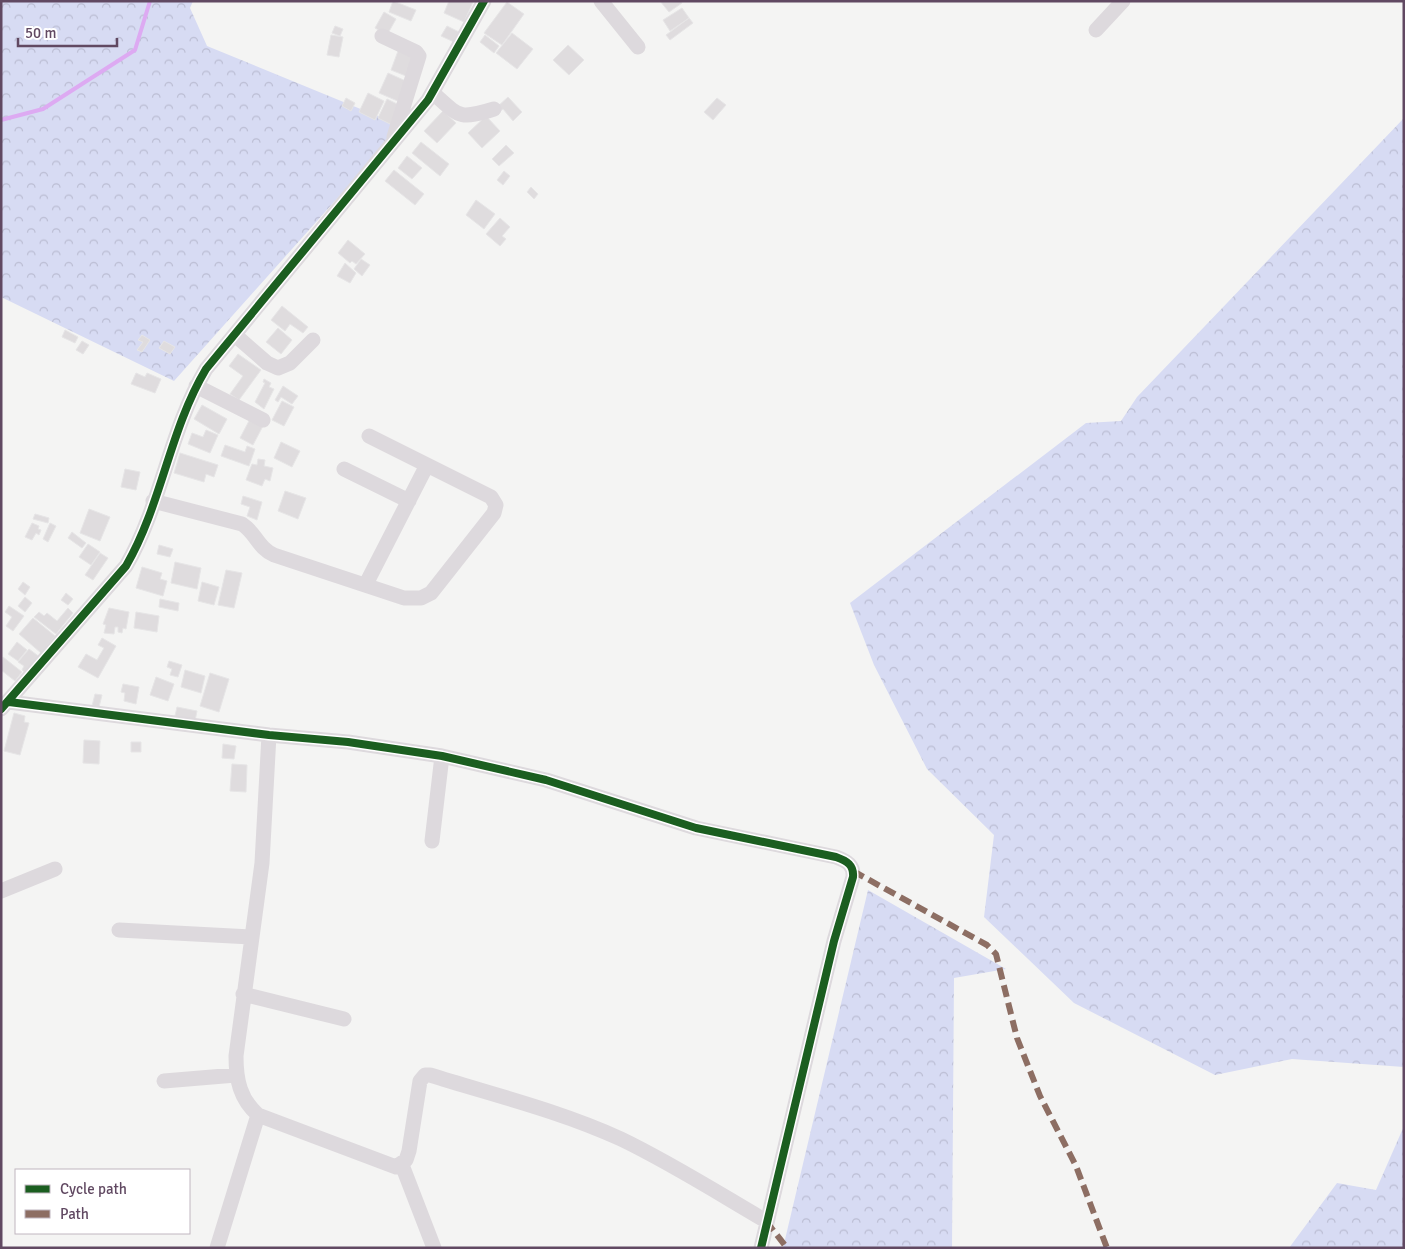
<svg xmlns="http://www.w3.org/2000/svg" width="1405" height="1249" viewBox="0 0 1405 1249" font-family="Signika,sans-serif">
<defs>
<pattern id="forest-crowns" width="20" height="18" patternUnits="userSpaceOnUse" patternTransform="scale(1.25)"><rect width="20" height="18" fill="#d7dbf3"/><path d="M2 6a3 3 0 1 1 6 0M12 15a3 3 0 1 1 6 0" fill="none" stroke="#bbbdd3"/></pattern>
</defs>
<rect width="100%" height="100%" fill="#f4f4f3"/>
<path fill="url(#forest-crowns)" d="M1,1H193L190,8L207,46L402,126L174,381L1,297Z
M1404,118V1067L1292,1059L1215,1075L1074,1003L984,917L994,835L927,769L874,665L850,603L1086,423L1121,421L1137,397Z
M868,890L1006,969L954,978L952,1248H783Z
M1404,1126V1248H1289L1337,1183L1376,1190Z"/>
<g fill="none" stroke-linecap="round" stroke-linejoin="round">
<path stroke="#ddaaf2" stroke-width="4" d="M1,120L43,109L135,50L150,1"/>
</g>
<path fill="#dfdcde" stroke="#e6e5e6" d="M393,1L416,10L411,21L389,12Z
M449,1L473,2L464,22L444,13Z
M660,1H681L682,3L669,12Z
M507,2L524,14L502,45L484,33Z
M682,8L689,18L670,31L663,20Z
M384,12L396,19L387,35L375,28Z
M689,18L693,23L670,40L666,35Z
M335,26L343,29L340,36L332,33Z
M447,26L459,32L454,42L441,36Z
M512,33L533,49L517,69L496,53Z
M331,35L343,37L339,57L327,55Z
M485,35L499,46L494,53L480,42Z
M568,45L584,60L569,75L553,60Z
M398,51L418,58L411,78L391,70Z
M388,73L408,82L400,102L379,93Z
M368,93L384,101L375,120L359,112Z
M508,97L522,112L513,121L503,109L500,111L497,107Z
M346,98L355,103L351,111L342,106Z
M717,98L726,105L713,120L704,112Z
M387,99L403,107L394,126L378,118Z
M443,111L456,123L437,143L424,131Z
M486,116L500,131L482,148L468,133Z
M421,142L449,164L440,176L412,153Z
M506,145L514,153L499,166L492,159Z
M407,156L422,168L412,179L398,168Z
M394,170L424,194L415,205L385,181Z
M504,171L510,176L503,185L497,180Z
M531,187L538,194L534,199L527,192Z
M476,200L495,214L484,229L466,215Z
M500,218L510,227L502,236L506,239L500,246L486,234Z
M348,240L365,254L356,264L352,261L350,263L338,253Z
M361,259L370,265L362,276L354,269Z
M345,263L356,273L350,283L337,276Z
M282,306L308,327L303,333L290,324L285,331L271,320Z
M278,328L292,340L281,354L266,342Z
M65,330L78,337L75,343L62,337Z
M142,335L150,340L142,352L137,350L143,342L138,340Z
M82,341L89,345L83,354L76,350Z
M164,341L175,347L170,354L159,348Z
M238,354L261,370L239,400L230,394L243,376L229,366Z
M136,373L145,377L147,373L161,379L155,393L131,384Z
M264,379L271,383L269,387L274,389L264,409L255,402L265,383L263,382Z
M283,386L298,396L292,404L281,397L278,402L275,400Z
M282,401L294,407L284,426L272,420Z
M202,405L227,419L219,434L194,419Z
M250,419L263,426L253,445L240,438Z
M206,430L218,435L210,453L188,444L192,433L203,437Z
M281,442L300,451L292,467L274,458Z
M225,445L245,452L247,446L255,449L249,466L221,456Z
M180,453L218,465L214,477L206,474L204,482L174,473Z
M258,459L265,460L264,466L273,468L270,481L265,479L262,486L246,480L252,464L257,465Z
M125,469L140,472L136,490L121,487Z
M285,491L306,498L298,519L278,511Z
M243,496L262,502L257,520L247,516L250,507L241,504Z
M89,509L110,517L100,541L80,533Z
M35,514L49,518L48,523L33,519Z
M32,523L39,526L38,529L41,530L39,535L36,533L32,540L25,537Z
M50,523L56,526L48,542L43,539Z
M72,532L86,543L82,548L68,538Z
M88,544L100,552L91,565L79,557Z
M159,545L173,549L170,557L157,554Z
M100,553L108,558L93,580L85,575Z
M175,562L201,568L197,589L171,583Z
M142,567L162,573L160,579L167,581L163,596L136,588Z
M226,570L242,573L234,608L218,605Z
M23,582L30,587L25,595L18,589Z
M202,582L219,587L214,605L198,601Z
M66,593L73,599L68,605L61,600Z
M25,597L32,603L25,612L18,606Z
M160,599L179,603L178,611L159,607Z
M9,606L24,616L13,631L6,626L12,617L5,612Z
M68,608L73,613L56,634L34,617L39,612L44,616L47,613L57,621Z
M109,608L129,612L126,629L123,628L122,633L118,632V627H115L114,634L104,633L106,625L103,624Z
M136,612L159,616L157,632L134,628Z
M33,618L55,636L41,653L19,634Z
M102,638L116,646L98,678L78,667L86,654L97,660L104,648L98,645Z
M17,642L27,650L18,661L8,654Z
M29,649L41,658L28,675L22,670L24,666L18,662Z
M3,657L22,672L15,681L1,670Z
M169,661L182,665L178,677L170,675L172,669L167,667Z
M185,670L205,676L201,693L181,687Z
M210,673L229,679L219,712L200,706Z
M156,677L174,684L168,701L150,695Z
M123,684L139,687L136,704L124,701L125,693L121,692Z
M95,694L102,695L99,707L92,706Z
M177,707L197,711L195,721L175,716Z
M14,713L25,716L24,722L29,723L20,755L4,751Z
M84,740L100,741L99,764L83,763Z
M131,742H141V752H131Z
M223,744L236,746L234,759L222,758Z
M232,764L247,765L246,792L230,791Z"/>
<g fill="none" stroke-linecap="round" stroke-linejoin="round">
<path stroke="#ddd9dd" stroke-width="15" d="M601,1L638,47
M1096,30L1123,1
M382,36L416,52L419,56L394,137
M433,93C460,117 458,120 494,109
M235,335L267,363L278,368L290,363L313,340
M196,386L263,420
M344,469L409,501
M153,501L242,524C256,533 258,548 274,555L404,598H421L431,593L494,513L496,505L491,497L369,436
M366,584L427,465
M9,702L269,735L348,742L442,756L546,780L696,828L836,857C847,861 854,865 853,877L834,941L761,1248
M1,709L126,566C162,504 169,431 206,369L428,100L484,1
M432,841L442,756
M1,891L55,869
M119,930L251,937
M243,994L344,1019
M164,1081L236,1075
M258,1115L396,1167L406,1160L409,1151L420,1081L425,1075H430C494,1095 560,1111 621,1139C671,1163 718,1193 766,1221
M402,1165L434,1248
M217,1248L258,1115C240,1099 236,1080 236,1056L262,863L269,735"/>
<path stroke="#8d6e63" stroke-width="6" stroke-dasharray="12 6" stroke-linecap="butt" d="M853,871L987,945L996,954L1017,1038L1040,1096L1076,1166L1107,1248
M766,1221L787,1248"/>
<g stroke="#fff" stroke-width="11">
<path id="cycleway" d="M9,702L269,735L348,742L442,756L546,780L696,828L836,857C847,861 854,865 853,877L834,941L761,1248
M1,709L126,566C162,504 169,431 206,369L428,100L484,1"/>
</g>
<use href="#cycleway" stroke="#1b5e20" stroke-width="8"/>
</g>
<rect width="1405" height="1249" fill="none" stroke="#614962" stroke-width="5"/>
<rect x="15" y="1169" width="175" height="65" fill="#ffffff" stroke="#c0b6c0"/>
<rect x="25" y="1185" width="25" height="8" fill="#1b5e20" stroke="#c0b6c0"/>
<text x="60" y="1194" font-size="15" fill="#614962">Cycle path</text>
<rect x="25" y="1210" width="25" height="8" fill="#8d6e63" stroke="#c0b6c0"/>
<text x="60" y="1219" font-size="15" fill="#614962">Path</text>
<path d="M18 38v8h99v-8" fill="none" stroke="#614962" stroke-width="2.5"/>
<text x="25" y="38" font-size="15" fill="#614962" stroke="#ffffff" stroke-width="4" paint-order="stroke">50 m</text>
</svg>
